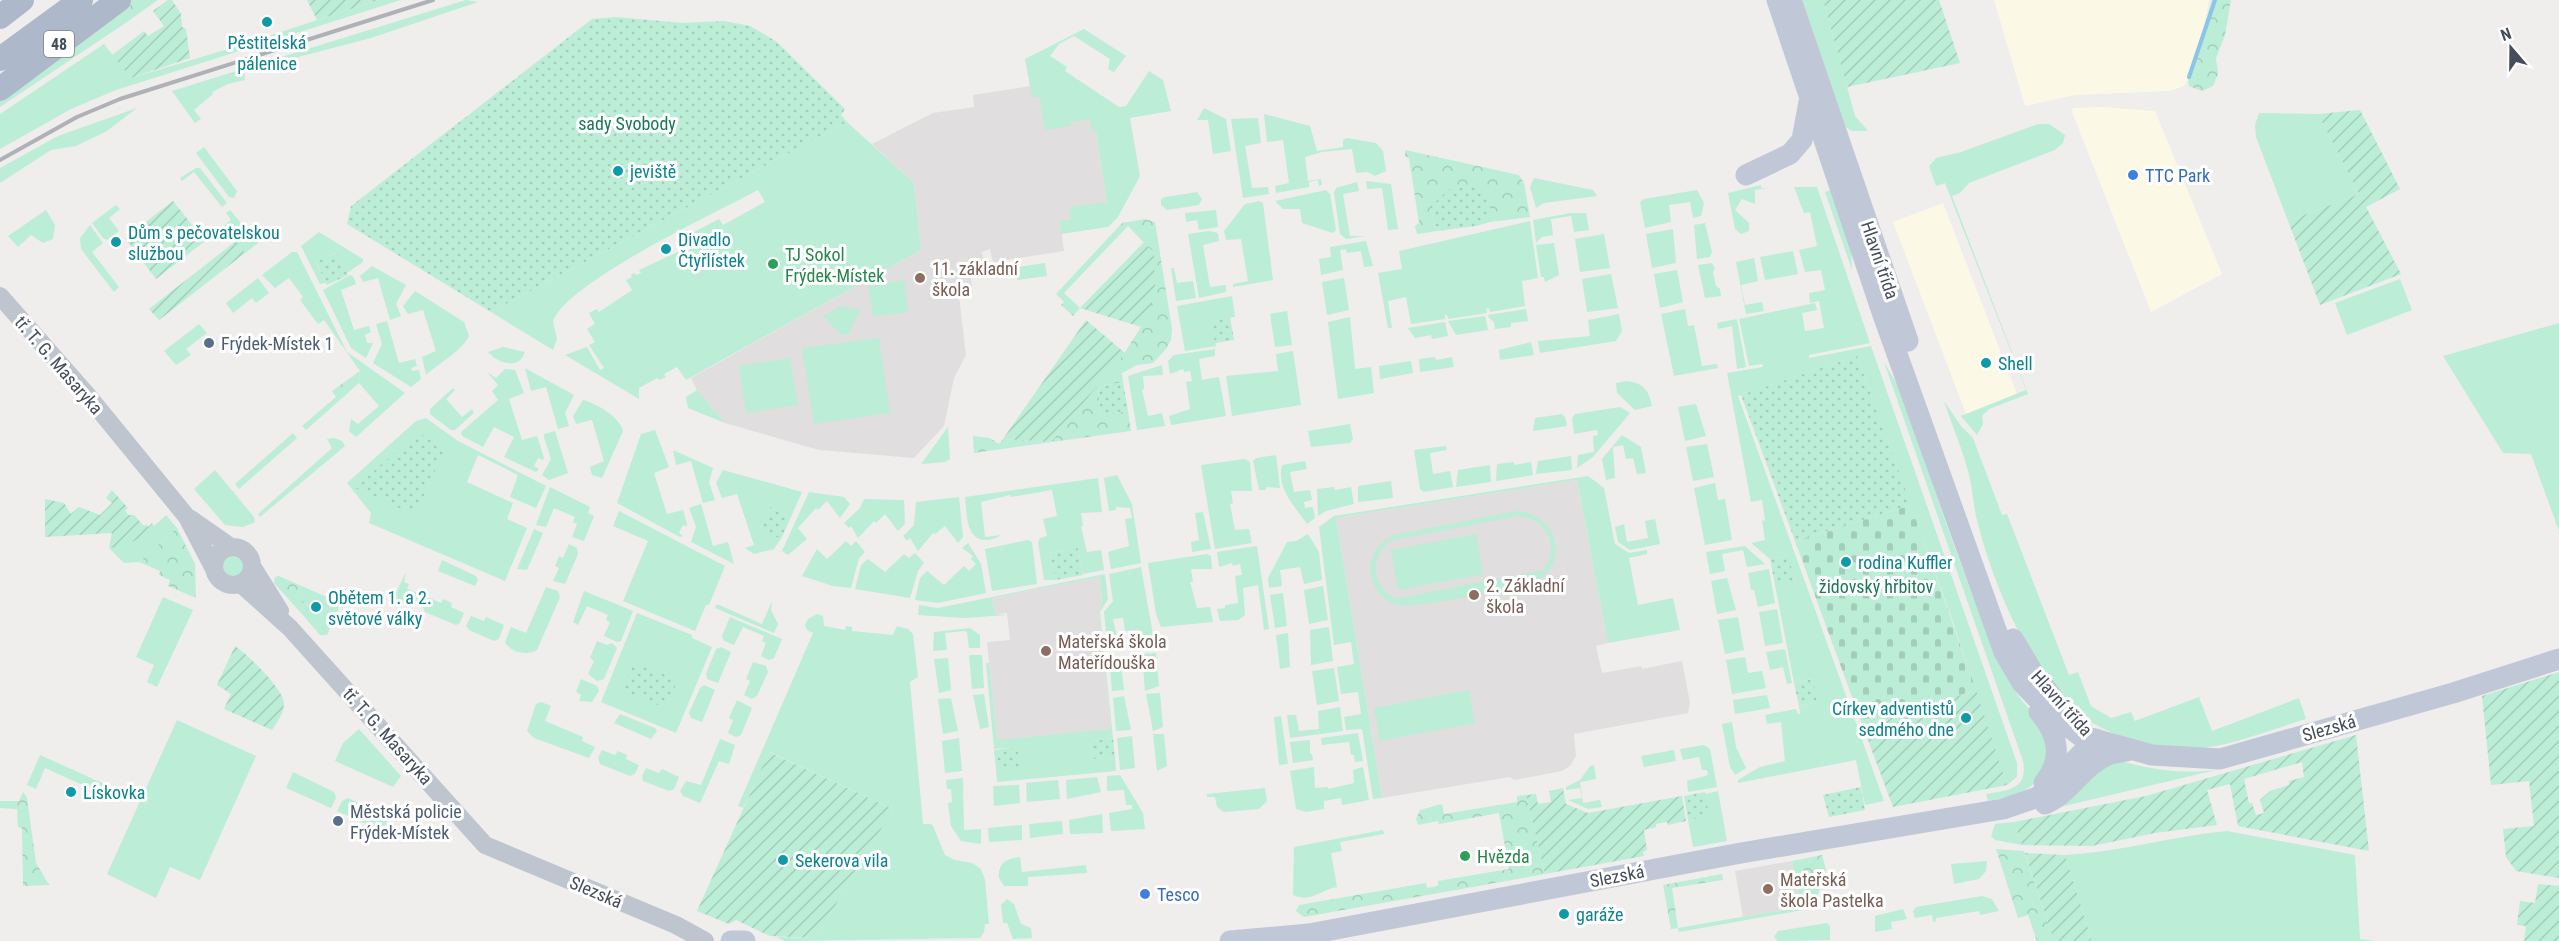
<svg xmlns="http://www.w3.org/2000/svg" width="2559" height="941" viewBox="0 0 2559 941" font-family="'Roboto Condensed',sans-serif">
<defs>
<pattern id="forest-crowns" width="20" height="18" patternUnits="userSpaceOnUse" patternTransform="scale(1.5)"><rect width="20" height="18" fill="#bcedd6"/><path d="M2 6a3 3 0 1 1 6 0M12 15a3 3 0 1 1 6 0" fill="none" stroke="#a3cdba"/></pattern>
<pattern id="cemetery-stones" width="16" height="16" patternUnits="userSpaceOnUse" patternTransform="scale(1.5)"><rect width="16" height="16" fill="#bcedd6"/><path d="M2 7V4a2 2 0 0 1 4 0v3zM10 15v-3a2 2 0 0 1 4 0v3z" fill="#a3cdba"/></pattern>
<pattern id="park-dots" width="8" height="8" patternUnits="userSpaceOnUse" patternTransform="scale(1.5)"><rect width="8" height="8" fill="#bcedd6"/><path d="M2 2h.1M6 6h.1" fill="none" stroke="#a3cdba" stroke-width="1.8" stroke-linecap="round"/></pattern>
<pattern id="garden-furrows" width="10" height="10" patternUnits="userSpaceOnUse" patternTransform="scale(1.5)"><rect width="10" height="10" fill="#bcedd6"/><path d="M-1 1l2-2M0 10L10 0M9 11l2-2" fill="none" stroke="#a3cdba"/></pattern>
</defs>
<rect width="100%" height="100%" fill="#f0eded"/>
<path fill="#fbf8e6" d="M1994,0H2209L2197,64L2184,86L2170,91L2075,95L2025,106Z
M2105,107L2155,111L2222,274L2151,312L2072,112L2073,108Z
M1943,203L2017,394L1966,414L1893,222Z"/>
<path fill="#e1dedf" d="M1046,79L1090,119L1096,131L1107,202L1072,219L1060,221L1064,251L993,262L990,249L982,252L984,262L969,264L973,293L959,296L966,355L954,378L944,426L914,458L819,450L725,423L697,390L691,378L921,250L914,183L872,144L933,113L974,107L973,95L1030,86Z
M1577,480L1608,643L1596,646L1602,673L1641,666L1642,669L1682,661L1690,703L1688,713L1574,734L1576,756L1570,766L1562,771L1514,780L1510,777L1382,798L1336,518Z
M1100,577L1102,604L1099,612L1111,729L997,741L987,642L1010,640L1007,613L995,614L992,598Z
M1792,861L1801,906L1743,917L1735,871Z"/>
<path fill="#bcedd6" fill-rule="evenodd" d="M378,0H401L116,90L71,109L0,149V114L104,44L131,78L235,47Z
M466,0L478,2L371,38L244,71L245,80L228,84L212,92L213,94L194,110L201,119L195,123L172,91Z
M1799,0H1823L1855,116L1868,131H1852L1841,124Z
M115,11L124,24L0,107V97Z
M1084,29L1126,56L1114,72L1108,69L1110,59L1074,36L1059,44L1050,56L1067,67L1065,71L1119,107L1126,106L1149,71L1163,80L1171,111L1130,118L1140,176L1118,217L1108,227L1061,234L1060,221L1071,219L1070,207L1107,202L1096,131H1091L1090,119L1071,122V126L1045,130L1039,97H1032L1025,59Z
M137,108L107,131L76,146L51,150L0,183V168L58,136Z
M1204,108L1226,119L1231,151L1213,154L1208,120H1197Z
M2259,113L2318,114L2359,194L2288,221L2256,137L2255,125Z
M1264,114L1310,126L1317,151L1343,147V140L1347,138L1376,143L1383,151L1386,171L1375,176L1368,172L1356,173L1352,149L1322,152L1305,157L1308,181L1321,179L1322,185L1319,186L1318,180L1309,182V187L1276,193L1275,186L1289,183L1283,140L1267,142Z
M1258,118L1261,143L1245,146L1252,188L1268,187L1269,194L1243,198L1231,119Z
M847,122L914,183L921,250L686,380L677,367L664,374L666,377L659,380L657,378L639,388V399L565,355L587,347L600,370L604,368L589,345L595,342L587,329L595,324L589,313L597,309L599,312L632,290L626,280L632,277L631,275L634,273L636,275L641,273L639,270L697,243L692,233L719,219L723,225L765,202L758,190C719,211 563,284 553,322L557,339L553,350L491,312Z
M2038,124H2049L2065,135L2063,143L2055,150L1969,183L1960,193L1952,196L2028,394L1989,409L1982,416L1983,424L1977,435L1961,416L2026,390L1945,183L1936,186L1929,166L1936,158L1961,152Z
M204,147L237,191L234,198L229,197L196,153Z
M196,168H200L227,203L222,207L194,172L182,181L180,178Z
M1534,178L1593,190L1597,196L1544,203L1536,208L1530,187Z
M1366,181L1391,184L1398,229L1388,230L1382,188L1367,189Z
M1357,182L1359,191L1343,194L1350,236H1366L1346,239L1340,234L1334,193L1336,188Z
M1761,185V188H1767L1755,190V204L1742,199L1735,210L1749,223V231L1741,234L1735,229L1728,193Z
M1794,187H1817L1870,343L1809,355V358L1871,346L2017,763V777L2007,785L1954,625L1857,356L1738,396L1884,801L1865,805L1856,760L1738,783V780L1760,767L1785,761L1781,722L1767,724L1765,715L1796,709L1798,714H1800L1799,706L1817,702L1812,679L1794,683L1775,585L1794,581L1788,555L1770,559L1751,543L1765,540L1762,521L1765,520L1762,500L1751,502L1727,373L1763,367L1762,364L1749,366L1739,319L1815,303L1817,310L1802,313L1805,331L1824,328L1819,301L1810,303L1809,293L1825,290L1821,270L1805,272L1799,250L1817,246L1810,212L1804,213Z
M1326,190L1330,194L1336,230L1333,233L1302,223L1300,209H1283L1275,201Z
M1697,190L1704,203L1701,216L1693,218L1690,202L1669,205L1671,222L1645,228L1640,202L1644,199Z
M1831,190L1851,245L1852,270L1825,192Z
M1197,192L1202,199L1199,205L1167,210L1161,205V199L1165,197Z
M1260,201L1263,203L1273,280L1233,287V284L1248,281L1241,239L1226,240L1224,231L1245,204Z
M116,205L120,209L109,218L119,231L107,240L103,238L92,223Z
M46,210L55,225L53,239L43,243L31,235L18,247L8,236Z
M230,210L258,243L245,253L224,226L231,220L226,213Z
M1216,210L1218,227L1199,230L1197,220L1186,222L1185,213Z
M1571,213H1586L1589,230L1574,232L1571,216L1551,219L1553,235L1542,237L1536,243L1533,220Z
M1530,221L1538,278L1522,281L1525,306L1490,312L1489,308L1486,309L1487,313L1448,319L1447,315H1445V319L1411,324L1406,297L1388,301L1392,328H1388L1378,273L1402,269L1399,251Z
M1705,223L1712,252L1710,257L1697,259L1694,225Z
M90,225L103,243L92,252L119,287L114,292L81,249L80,238Z
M1673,229L1676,263L1652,268L1646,234Z
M1209,231L1218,233L1219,241L1203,245L1210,287L1226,285V292L1199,298L1188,234Z
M319,232L363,259V262L347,273L336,253L316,263L326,283L320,284L301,246Z
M1604,234L1610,268L1580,272L1575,239Z
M1366,241L1373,266L1364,267L1361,251L1347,253L1346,249L1340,250L1343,270L1321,275L1319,259L1331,257L1330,247Z
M1554,243L1559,275L1545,282L1544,277H1541L1536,245Z
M1793,251L1798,274L1765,280L1760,257Z
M292,252H297L347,352L405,393L356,437L349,431L351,419L358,424L379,406L359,383L360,371L324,320L318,324L300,300L303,297L289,278L275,288L262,275Z
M1754,258L1758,281L1741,285L1745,305L1762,302L1764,311L1746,314L1736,262Z
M1045,263L1047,276L1017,280V267Z
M1712,263L1715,269L1713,272L1716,286L1720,289L1721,296L1705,298L1698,265Z
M372,266L406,285L396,304L401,316L390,320L378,278L363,282L360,276Z
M1171,268H1174L1177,283L1193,281L1196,298L1176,301Z
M1677,270L1683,302L1660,308L1654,274Z
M1611,274L1618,308L1587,312L1582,279Z
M350,275L353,276L356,284L341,290L354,330L369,326L371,332L365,335L367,343H373L366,358L351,348L323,290Z
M258,278L269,293L256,303L252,298L233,313L226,303Z
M1344,278L1349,310L1327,315L1322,282Z
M2400,279L2412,310L2347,335L2335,303Z
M904,280L908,312L873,316L868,286Z
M415,291L464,322L469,336C462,351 439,363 426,375L422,357L436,351L423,310L408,314L403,306Z
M1232,296L1235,317L1212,320L1216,346L1185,351L1177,306Z
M841,306L860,310L849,334L841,335L823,316Z
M1526,309L1528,321L1511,323V327L1495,329L1494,322L1489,318L1488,315Z
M1685,309L1688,326L1694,325L1702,366L1717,364L1718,368L1674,376L1661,314Z
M1287,311L1292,345L1275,347L1270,314Z
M1619,314L1622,331L1616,341L1540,353L1538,341L1590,336L1588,320Z
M1485,316L1488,330L1456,335L1448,321Z
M1350,317L1355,369L1371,367L1374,393L1338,399L1328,322Z
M1737,319L1746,367L1737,369L1732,326L1718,329L1717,323Z
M387,321L399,363L415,359L417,366L411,368L412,371L419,370L421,379L411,387L373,363L382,344L376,324Z
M1445,322L1448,336L1432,339L1431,335L1415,338L1408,328Z
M2559,323V531L2531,454L2503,453L2443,356Z
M199,324L207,333L186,349L191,355L176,365L164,351Z
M879,338L890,413L814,424L802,348Z
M1531,342L1534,355L1500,360L1499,350Z
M503,347L525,352C519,370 499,364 488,352Z
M1215,349V356L1199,359L1202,380L1219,377L1226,416L1171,425L1169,416L1190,409L1186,382L1192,381L1190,371L1184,372L1183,369L1170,374L1168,361L1174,355Z
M1293,351L1301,405L1232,416L1226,376L1278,371L1276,354Z
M1435,357L1436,360L1452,357L1454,367L1420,372L1419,359Z
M790,358L798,405L746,413L739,366Z
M1411,361L1413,373L1380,379L1379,366Z
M1884,362L1900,389C1932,482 1962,576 2002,667C2007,678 2013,689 2020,698C2029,711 2050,726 2049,743C2047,787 2025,794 1988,801L1986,794C2008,790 2028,790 2023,761Z
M1162,365L1163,375L1143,376L1144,389L1142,390L1148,416L1162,413L1165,426L1137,430L1128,376Z
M525,368L574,395L565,413L569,426L558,429L546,387L531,391Z
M505,369L515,370L523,390L524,393L509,399L522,440L537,436L544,458L543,460L538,458L534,466L539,469L536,472L504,457L514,437L494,427L483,447L462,436L461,432L498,400L492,391L498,385L487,372L496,378Z
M1627,381C1643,383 1649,390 1652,406L1635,410L1617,393L1616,383Z
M453,388L455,390L446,399L462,417L472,409L474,413L455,430H451L430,414V409Z
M697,390L725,423L688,408L686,397Z
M583,400C597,404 619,416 623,431L602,478L592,475L590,467L604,461L592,420L576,424L573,416Z
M1944,401L1961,426L1973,438L2002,515L2007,514L2069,675L2078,672L2091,706L2111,718L2131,712L2135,721L2199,697L2212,731L2299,698L2306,719C2269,730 2230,747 2191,749C2146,751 2095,731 2061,700C2054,694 2049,683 2043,674C2013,628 1990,573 1977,520C1973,505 1973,490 1969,475C1963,450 1952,426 1944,401Z
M1696,404L1706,436L1685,441L1678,407Z
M1620,407L1630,413L1593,457L1577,468L1578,455L1594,452L1593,436L1598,435L1597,430L1574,434L1572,418L1575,414Z
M1562,414L1565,417L1567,426L1533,431L1535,418Z
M426,418L458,441L546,486L536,508L510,497L518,475L478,455L467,482L513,503L507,519L527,528L505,581L369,523L371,513L347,483L416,421Z
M1350,424L1353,439L1350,443L1311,447L1308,431Z
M948,427L950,459L945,462L921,464Z
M655,430L669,467L654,473L667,514L683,510L687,524V526L683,525L679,533L683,536L680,537L617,503L641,434Z
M555,431L568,473L549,480L542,475L551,459L544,437V434Z
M1622,435L1641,447L1646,473L1637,474L1633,458L1626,459L1623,445L1613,447L1615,478L1606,480L1602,459Z
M334,438L342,441L345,446L260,517L258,514L332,448L327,439Z
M1707,444L1714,477L1693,481L1686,447Z
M1446,446L1447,450L1430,453L1433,474L1450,471L1453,487L1424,492L1420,489L1414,450Z
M673,450L713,468L709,482L715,500L703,503L691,461L676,465Z
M1276,455L1280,488L1266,487V490H1259L1253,461L1256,458Z
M1571,456L1572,470L1536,474L1538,461Z
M1245,459L1250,462L1252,491H1231L1233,503L1230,504L1235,530L1249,529L1252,543L1215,549L1201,465Z
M1305,461L1307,469L1290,472L1294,492L1310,490L1312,500L1304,502L1305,508L1313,507L1315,518L1307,524C1295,507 1276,488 1282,465Z
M1514,462V465L1531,462L1533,475L1496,481L1497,464Z
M1490,465L1491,482L1456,487L1458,470Z
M215,470L254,517L255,522L243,527L225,525L194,489Z
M723,470L802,492L791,517L770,507L760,528L781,538L774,549L754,554L745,548L754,545L737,494L722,498L716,483Z
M1117,475L1132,504L1141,563L1111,569L1108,552L1129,546L1125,519L1132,518L1130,508L1116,507V510L1109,511L1104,478Z
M1588,476L1604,488L1615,544L1629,553L1647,550V554L1629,558L1638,605L1673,598L1680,630L1608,643L1577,480L1336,518L1382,798L1373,799L1362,729L1346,730L1344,717L1361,714L1358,692L1341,694L1337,667L1354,664L1351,642L1334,645L1319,527L1334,516Z
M1098,478L1102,512L1081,513L1083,526H1081L1087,552L1101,550L1104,570L1083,574L1078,548L1050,553L1055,580H1044L1038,542L1040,538L1047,536L1043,519L1057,516L1052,490L1011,497L1010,495L981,502L985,537L1001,535C997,538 993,539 988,540C965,542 967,512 965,497Z
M1391,481L1393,498L1358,502V486Z
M1715,483L1718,500L1725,499L1732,540L1705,545L1694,488Z
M550,487L590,507L588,513L594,516L584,541L572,537L577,524L573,522L575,517L554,508L546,527L536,525Z
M1334,487L1335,490L1351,487L1354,504L1326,511L1318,516L1317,489Z
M809,492L844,497L850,504L840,518L827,501L818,510L816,508L798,528L807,539L788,555L782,551Z
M959,497L963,537L958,543L945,526L935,534L933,533L918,551L910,538L907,541L903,536L914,525L916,502Z
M864,499L904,500L905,524L898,531L885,514L876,523L874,521L858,538L851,526L849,528L844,523L860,508Z
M701,504L713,546L728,542L734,564L691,542L696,527L689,508Z
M619,511L725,566L709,605H706L695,631L623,601L648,541L613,526Z
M1517,511C1554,513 1571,557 1539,579C1520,589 1412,610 1394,604C1381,599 1372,586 1371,572C1369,555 1379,543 1393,535ZM1518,516C1546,519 1562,545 1543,570L1395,599C1371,586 1368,553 1394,540Z
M1203,512L1211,549L1192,552L1191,542L1199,540L1195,513Z
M166,515L177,528L139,562L124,563L109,548C134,544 148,532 166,515Z
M1655,519L1660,544L1630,550L1618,542L1615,527L1624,524L1627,542L1648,538L1645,521Z
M534,529L543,533L527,570L517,569Z
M1308,534L1319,552L1322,580L1304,584L1300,567L1280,570L1282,586L1269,588L1268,578L1287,542L1296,541Z
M1476,534L1483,574L1398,590L1391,550Z
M1028,540L1032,542L1037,584L992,591L985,549Z
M846,541L851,546L856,541L865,552L859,558L851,588L833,586L802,576L817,549L827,559Z
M968,543L981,564L986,593L938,603L915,600L920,578L927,571L944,585L964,566L969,571L976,564L971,559L973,556L962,548Z
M569,544L577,548L578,554L565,584L553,581L559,568L555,566L559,556L563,558Z
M1257,546L1269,629L1264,630L1258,585L1243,588L1245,615L1238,620L1220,621L1217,609L1225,608V605L1238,603L1235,576L1242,575L1240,564L1233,566L1232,563L1219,567L1217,552Z
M1745,546L1765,564L1747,567L1743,550L1722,554L1725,571L1710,574L1706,552Z
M915,553L924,563L918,571L910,598L855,589L861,565L868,559L885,572L904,554L909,558Z
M1207,554L1211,556L1212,569H1191L1193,582H1190L1197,608L1210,607L1213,622L1161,627L1156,614L1148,563Z
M221 566a12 12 0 1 1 24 0a12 12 0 1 1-24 0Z
M442,560L476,576L478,580L475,586L438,571Z
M1141,567L1155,646L1141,651L1139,630L1125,631L1123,618L1113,619L1120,649L1108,650L1104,612L1113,601L1109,574Z
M1769,569L1775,603L1758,607L1754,590H1751L1748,573Z
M406,572L404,582L409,584L407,589L421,594L417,604L412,607L393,599Z
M1105,574L1108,599L1100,612L1113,738L1090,741L1092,759L1115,757L1116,771L997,782L996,769L1019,766L1017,747L994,749L986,663H989L997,740L1111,729L1099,612L1102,604L1100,577L992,598L995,614L1007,615L965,618L918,615L919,605L938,608Z
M1727,578L1736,610L1717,614L1711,581Z
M297,584L341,603L327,635H320L301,613L304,603Z
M1323,586L1328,620L1309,624L1304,590Z
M546,587L558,591L560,597L537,650C527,656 511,653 505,642L511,627L526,633Z
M584,591L633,611L621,641L617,642L604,636L610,622L606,620L608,615L587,606L578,625L573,622Z
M1283,593L1287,626L1275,628L1270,595Z
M163,597L193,610L157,687L147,682L154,665L136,657Z
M427,597L441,603L443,599L452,603L451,607L464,613L460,623L456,625L425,612L423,607Z
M772,601L771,610L778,624L774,633L715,608L717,604L762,624Z
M1777,609L1783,643L1765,646L1759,612Z
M637,613L692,635V638L712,647L676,733L601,702Z
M817,614L823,616L824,626L845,630L846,626L852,627V631L893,635L897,626L908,629L913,634L918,677L910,682L923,824H931L933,826L945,855L955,860L972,863L981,869L985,880L989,924H985L984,932L980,938L785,941L776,937L816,938L893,809L770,752L743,808L738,806L813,633L807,630L805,625L808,619Z
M471,616L484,621L486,617L504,625L499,639L494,641L469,630L466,626Z
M730,617L782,639L774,658L769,660L761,656L766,643L762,641L764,636L743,627L734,645L724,641L722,636Z
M1738,617L1744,650L1725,654L1718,620Z
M1329,627L1333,661L1311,665L1310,630Z
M970,628L980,635V648H969L967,632L964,631L945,633L947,650L933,651L934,632Z
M1288,633L1290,667L1280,669L1276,635Z
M597,641L607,645L612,643L617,648L604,679L597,681L588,674L594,661L590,658Z
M721,647L731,652L718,683L707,679L706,674L716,649Z
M1785,649L1792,683L1787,684L1783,667L1770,670L1766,652Z
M1156,653L1159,686L1145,691L1142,654Z
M969,655H982L984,688L972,689Z
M1120,656L1124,690L1112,691L1109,657Z
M1745,657L1748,673L1762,671L1766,688L1732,694L1726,660Z
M948,658L951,690L939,693L934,659Z
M753,662L766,666L768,672L757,696L752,699L744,695L750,681L746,679Z
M1334,668L1339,701L1317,705L1312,671Z
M581,679L597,686L599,691L592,702L579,701L581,695L576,692Z
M704,685L715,690L702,722L691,718L689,713L700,688Z
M1469,690L1475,723L1380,741L1374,708Z
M1160,693L1163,727L1153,731L1146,694Z
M984,694L989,727L980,729L973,695Z
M1767,695L1770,708L1735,714L1733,700Z
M1124,696L1131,730L1116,731L1113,698Z
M951,698L958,731L943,734L938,699Z
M737,700L752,708L741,735L736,737L728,733L733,720L729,718Z
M541,702L551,706L545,721L583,737L582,741L595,747L589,758L534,738L527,731L536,704Z
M1340,707L1343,731L1290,738L1287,715H1296L1299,731L1319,729L1318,711Z
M620,714L655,728L657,731L651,739L614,723Z
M1281,716L1288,764L1279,765L1274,717Z
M177,720L256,756L200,880L170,867L156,898L107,874Z
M1732,722L1736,747L1746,768L1735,775L1730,767L1722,724Z
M359,729L401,776L393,787L335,761L343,743Z
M1358,733L1363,761L1355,762L1354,755H1351L1349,742L1322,745L1321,738Z
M1153,734H1164L1167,766L1157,771Z
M1132,736L1135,768L1120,770L1117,738Z
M959,738L962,771L945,773L942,741Z
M720,739L735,745L729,764L719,761L700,803L683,796L680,791L686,781L701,785Z
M1310,740V754H1312L1313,760L1293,763L1290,742Z
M1704,745L1710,749L1717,787L1688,792L1687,781L1708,775L1707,770H1702L1699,757L1683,760L1680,749Z
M602,750L615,755L618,751L627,755L626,759L639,765L635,774L630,776L600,764L598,758Z
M1674,750L1676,761L1644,767L1641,756Z
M40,755L111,787L107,796L45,768L36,789L27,785Z
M2120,761C2154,770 2186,775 2220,769L2060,807L2099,769Z
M1594,765L1596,779L1580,782L1583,803L1600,800L1602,807L1588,809L1568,800L1582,798L1580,788L1566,790V787L1580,780L1590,766Z
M1314,767L1315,788L1328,787V789L1354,783L1353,770L1363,767L1369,800L1342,805L1341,798L1324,801V809L1306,812L1296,809L1290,771Z
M646,768L659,773L662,769L679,777L674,789L669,791L643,781L642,776Z
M293,772L334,792L336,798L331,808L286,788Z
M1120,775L1143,813L1145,829L1111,831L1109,813L1132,809V805H1126L1124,790L1107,791V776Z
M1097,777L1101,792L1067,799L1066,780Z
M963,778L964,830L981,829V844L961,841L951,826L948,803L952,802L951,789H947L946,780Z
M1058,780L1060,799L1027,802L1026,783Z
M1019,785L1020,803L994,806L993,786Z
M1265,788L1267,801L1259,809L1224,812L1217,807L1215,797H1207V794Z
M1718,791L1727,841L1693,847L1688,820L1708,816L1705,794Z
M348,798L389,817L382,831L337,811L342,801Z
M1102,814L1103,833L1070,834L1069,820Z
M1062,821L1063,834L1030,838L1029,824Z
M2014,822L2022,845L1995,840L1991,836L1995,824Z
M1022,825V840L989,842L988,828Z
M1383,830L1384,834L1340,842L1342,851L1331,853L1337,887C1317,891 1312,903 1293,895L1294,847Z
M2227,831L2355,855L2360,939L2375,941H2092L2065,855C2120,852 2173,836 2227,831Z
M1020,857L1022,872L1086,865L1087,873L1028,877V886H1004L999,878C998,862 1007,859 1020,857Z
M1987,861L1986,871L1979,879L1954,884L1951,864Z
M1982,896L1992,899L1999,911L1980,915L1979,911L1936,918V921L1933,922L1932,915L1915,918L1913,911L1916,907Z
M1007,899L1014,904L1021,924L1031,928L1032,938L1013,939L1007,923H1003L1001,905Z
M1815,904L1814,908L1679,932L1678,928Z
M1903,909L1907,919L1891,922L1892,929L1875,932V916Z
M1827,923L1830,926V940L1778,941L1774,937L1778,931Z"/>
<path fill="url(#forest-crowns)" d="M130,0H158L124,24L115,11Z
M2212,0H2231L2225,35L2216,58L2218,74L2213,86L2202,91L2189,86L2188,79Z
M1405,150L1519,175L1524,183L1530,217L1490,222V205L1430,207L1437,231L1417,234L1415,226L1419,223L1409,158L1405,156Z
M1145,219L1155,222L1172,329L1171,340L1166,349L1153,363L1137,365L1122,373L1123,382L1098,387L1101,415L1128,411L1131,431L974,453L973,436L990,438L999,444L1003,439L1051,442L1125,352L1141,327L1154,253L1128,226L1064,293L1080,308L1073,316L1061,305L1064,302L1056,294L1122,223Z
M360,371L359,383L306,430L302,426L336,397L332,391Z
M293,433L297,438L239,489L235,484Z
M177,528L195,564L196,598L168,586L170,580L159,575L160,571L139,562Z
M279,576L297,584L304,603L301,613L274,583L275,577Z
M23,792L27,798L36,863L49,885L23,886L22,828L18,827L17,809L0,808V801H19Z
M1526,795L1545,874L1304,917L1296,911L1299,905L1426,883L1427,888L1438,886V881L1509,869L1499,813L1439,824L1438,821L1418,825L1416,819L1420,810L1442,804L1444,814L1517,802V796Z
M1996,849L2024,851L2054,941H2037L2028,915L2018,918Z
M1822,855L1826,869L1815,904L1801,906L1792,861Z
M1722,874L1723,880L1672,888L1678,928L1671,929L1663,885Z"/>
<path fill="url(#cemetery-stones)" d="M1911,505L1976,690L1863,727L1795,541Z"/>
<path fill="url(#park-dots)" d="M616,17L683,23L724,21L750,26L777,42L845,109L841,115L847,122L491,312L347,224L351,206L592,19Z
M1451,188H1476L1490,205V222L1476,226L1437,231L1430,207Z
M337,253L348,275L327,285L316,262Z
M1230,317L1234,340L1215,343L1211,320Z
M1857,356L1911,505L1795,541L1741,395Z
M1123,382L1128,411L1101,415L1098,387Z
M417,433L446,446L415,515L355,488Z
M770,507L791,517L781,539L760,528Z
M1078,548L1083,575L1055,580L1050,553Z
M1789,555L1794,582L1775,585L1770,559Z
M633,662L678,680L666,708L622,691Z
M1813,679L1817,702L1799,706L1794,683Z
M1113,738L1115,757L1092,759L1090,741Z
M1017,747L1020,767L996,769L994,750Z
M1861,787L1865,810L1829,817L1823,795Z
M1705,792L1709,816L1688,820L1684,796Z"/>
<path fill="url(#garden-furrows)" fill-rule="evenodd" d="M168,0H172L181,14L182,27L186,29L190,58L131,78L112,55L144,31L148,36L164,26L153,11Z
M307,0H378L317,20Z
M1823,0H1939L1960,63L1847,87Z
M2360,110L2400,189L2366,207L2401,274L2320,305L2288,221L2359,194L2318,114Z
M173,201L205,241L156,279L125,238Z
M236,241L245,253L159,320L149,309Z
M1144,242L1154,253L1155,295L1141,327L1080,308Z
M1086,320L1125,353L1051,442L1003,439Z
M112,490L128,508L125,510L128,515H134L144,526L146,524L148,527L152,523L154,526C141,539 127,546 109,548L112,533L45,537V499L64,503L71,514L79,507L100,515L112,503L106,498Z
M235,646C247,654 285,690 284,704C284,713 277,722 272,730L224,709L231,694L217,685Z
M2559,672V878L2516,871L2506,857L2503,829L2534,826L2529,781L2491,785L2482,696Z
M1976,690L2007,785L1893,807L1863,727Z
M2356,735L2369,851L2238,826L2230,784L2207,790L2217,825L2155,833L2092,846L2022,845L2014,822L2146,796ZM2302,762L2304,777L2289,781V785L2270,791L2260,800L2264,813L2256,815L2252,803H2249L2244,779Z
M769,752L893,809L816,938L770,936L736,920L729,924L697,911Z
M1563,788L1566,804L1588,813L1682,796L1686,821L1668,825L1667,822L1656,824V827L1644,830L1647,850L1643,852L1644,856L1545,874L1526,795L1536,794L1538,804L1551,802L1549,791Z
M2025,853L2065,855L2092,941H2054Z
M2538,884L2559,886V941H2524L2526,926L2517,925L2520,901L2535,903Z"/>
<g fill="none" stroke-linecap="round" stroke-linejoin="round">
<path stroke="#8ac6e8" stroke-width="4" d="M2189,77L2215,0"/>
<path stroke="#bec5cf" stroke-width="18" d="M0,296L88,396L187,517L213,567
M191,519L231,547
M214 566a19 19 0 1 1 38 0a19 19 0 1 1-38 0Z
M252,566L280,611
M241,584L290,628L485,845L676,925L705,941"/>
<path stroke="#c0c7d6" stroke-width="21" d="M1777,0L1883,315L2004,652L2022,683L2050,712L2079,735L2152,755L2220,759L2453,693L2559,659
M1791,0L1908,341
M1746,175L1790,154L1802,140L1809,102
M2013,639L2034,674L2051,695
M2039,712C2059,734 2063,760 2044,783
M2045,804C2070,794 2083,765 2108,755C2115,752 2124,752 2131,750
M731,941H745
M1230,941L1309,934L1741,853L2003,809L2038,797L2096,739"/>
<path stroke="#adb8cb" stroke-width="24" d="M0,17L22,0
M0,59L81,0
M0,89L119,0"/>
<path stroke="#afb1b7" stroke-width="4" d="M0,160L77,117L120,99L433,0"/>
</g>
<g fill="#0f9aa8" stroke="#fff" stroke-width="2">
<circle cx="267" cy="22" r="6"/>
<circle cx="618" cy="171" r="6"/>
<circle cx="116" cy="242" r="6"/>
<circle cx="666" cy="249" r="6"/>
<circle cx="1986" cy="363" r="6"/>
<circle cx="1846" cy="562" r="6"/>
<circle cx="316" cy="607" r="6"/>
<circle cx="1966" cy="718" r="6"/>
<circle cx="71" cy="792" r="6"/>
<circle cx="783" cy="860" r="6"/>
<circle cx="1564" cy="914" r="6"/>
</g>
<g fill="#3f7fe0" stroke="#fff" stroke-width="2">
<circle cx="2133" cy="175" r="6"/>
<circle cx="1145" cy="894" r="6"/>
</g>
<g fill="#2e9e5b" stroke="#fff" stroke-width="2">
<circle cx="773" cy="264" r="6"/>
<circle cx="1465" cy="856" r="6"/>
</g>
<g fill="#8d6e63" stroke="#fff" stroke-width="2">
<circle cx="920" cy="278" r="6"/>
<circle cx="1474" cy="595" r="6"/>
<circle cx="1046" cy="651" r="6"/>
<circle cx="1768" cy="889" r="6"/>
</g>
<g fill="#5c6f8a" stroke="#fff" stroke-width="2">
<circle cx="209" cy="343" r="6"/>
<circle cx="338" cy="821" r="6"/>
</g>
<g text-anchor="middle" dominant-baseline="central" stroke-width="6" stroke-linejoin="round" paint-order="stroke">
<rect fill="#fff" stroke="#7e828c" stroke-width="1.5" x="44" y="31" width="30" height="26" rx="4.5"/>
<g font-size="16" font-weight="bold" fill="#464d5a">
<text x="59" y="44">48</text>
</g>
<g font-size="18" fill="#0d838f" stroke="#fff" text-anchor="start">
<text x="267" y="42" text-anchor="middle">Pěstitelská<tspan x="267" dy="21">pálenice</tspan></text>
<text x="630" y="171">jeviště</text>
<text x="128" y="232">Dům s pečovatelskou<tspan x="128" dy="21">službou</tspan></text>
<text x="678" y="239">Divadlo<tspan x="678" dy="21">Čtyřlístek</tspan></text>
<text x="1998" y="363">Shell</text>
<text x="1858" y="562">rodina Kuffler</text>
<text x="328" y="597">Obětem 1. a 2.<tspan x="328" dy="21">světové války</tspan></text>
<text x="1954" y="708" text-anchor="end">Církev adventistů<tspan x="1954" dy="21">sedmého dne</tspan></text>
<text x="83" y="792">Lískovka</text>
<text x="795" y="860">Sekerova vila</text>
<text x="1576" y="914">garáže</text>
</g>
<g font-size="18" fill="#1a7857" stroke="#fff">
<text x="627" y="123">sady Svobody</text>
<text x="1876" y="586">židovský hřbitov</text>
</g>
<g font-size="18" fill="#366cbe" stroke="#fff" text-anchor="start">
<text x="2145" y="175">TTC Park</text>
<text x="1157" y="894">Tesco</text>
</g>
<g font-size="18" fill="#27864d" stroke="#fff" text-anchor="start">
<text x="785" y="254">TJ Sokol<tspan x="785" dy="21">Frýdek-Místek</tspan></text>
<text x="1477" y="856">Hvězda</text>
</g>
<g font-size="18" fill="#464d5a" stroke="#fff">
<text transform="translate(1880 260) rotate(71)">Hlavní třída</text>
<text transform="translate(59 365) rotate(49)">tř. T. G. Masaryka</text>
<text transform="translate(2062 703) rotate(48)">Hlavní třída</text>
<text transform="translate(2329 728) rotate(-16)">Slezská</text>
<text transform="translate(388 736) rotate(48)">tř. T. G. Masaryka</text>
<text transform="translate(1617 876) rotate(-11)">Slezská</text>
<text transform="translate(596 892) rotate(23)">Slezská</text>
</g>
<g font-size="18" fill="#785e54" stroke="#fff" text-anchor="start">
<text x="932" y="268">11. základní<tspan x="932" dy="21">škola</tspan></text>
<text x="1486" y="585">2. Základní<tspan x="1486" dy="21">škola</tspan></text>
<text x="1058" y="641">Mateřská škola<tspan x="1058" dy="21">Mateřídouška</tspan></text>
<text x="1780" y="879">Mateřská<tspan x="1780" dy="21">škola Pastelka</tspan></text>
</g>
<g font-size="18" fill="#4e5e75" stroke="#fff" text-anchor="start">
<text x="221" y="343">Frýdek-Místek 1</text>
<text x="350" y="811">Městská policie<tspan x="350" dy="21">Frýdek-Místek</tspan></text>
</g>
</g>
<g transform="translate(2511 48) rotate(340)" stroke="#ffffff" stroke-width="4.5" paint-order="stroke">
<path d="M0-4.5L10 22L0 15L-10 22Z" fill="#464d5a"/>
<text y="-9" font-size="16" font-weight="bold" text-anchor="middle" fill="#464d5a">N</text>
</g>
</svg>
